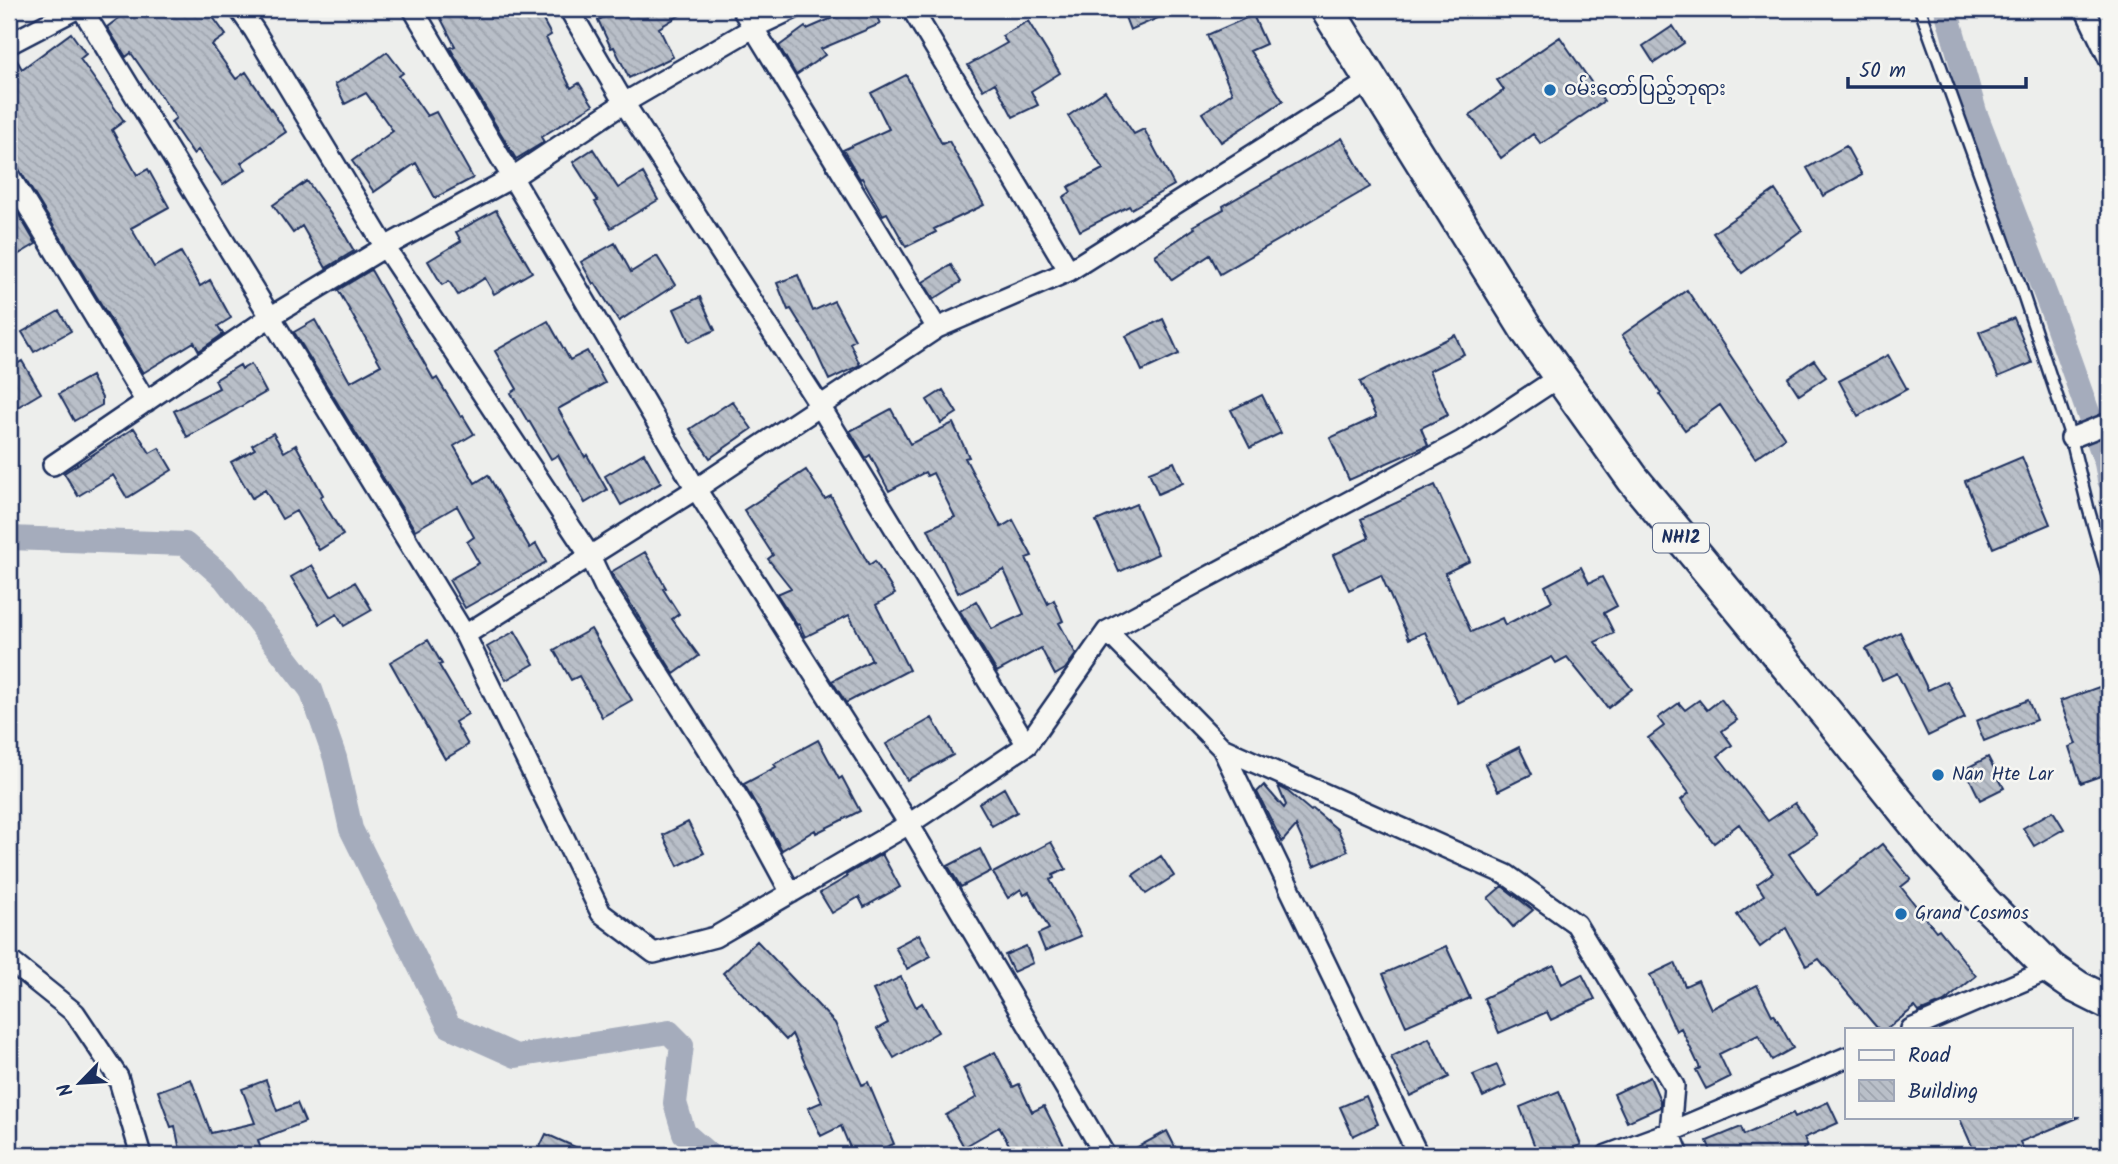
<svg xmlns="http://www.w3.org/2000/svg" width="2118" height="1164" viewBox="0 0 2118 1164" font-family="Kalam,'Noto Sans Myanmar',sans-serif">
<defs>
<pattern id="building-back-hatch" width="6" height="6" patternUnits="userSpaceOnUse" patternTransform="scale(1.75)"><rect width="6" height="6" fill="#b9bfc8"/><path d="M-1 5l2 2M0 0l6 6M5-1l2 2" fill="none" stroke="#9ea4ae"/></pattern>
</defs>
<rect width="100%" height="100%" fill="#edeeec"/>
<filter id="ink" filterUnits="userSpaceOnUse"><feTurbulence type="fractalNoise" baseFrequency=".0143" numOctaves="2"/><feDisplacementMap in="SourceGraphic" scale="14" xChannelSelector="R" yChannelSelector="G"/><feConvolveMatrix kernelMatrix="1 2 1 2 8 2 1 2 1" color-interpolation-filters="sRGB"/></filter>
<g filter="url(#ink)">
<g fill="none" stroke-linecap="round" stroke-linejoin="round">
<path stroke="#a5acbc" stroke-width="24" d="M1946,9L1975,112L2053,314L2106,463L2109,480
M9,538L185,544L224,578L311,690L335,758L351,829L449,1026L516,1056L669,1032L682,1045L675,1103L684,1133L709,1155"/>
</g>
<path fill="url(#building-back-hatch)" stroke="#1b2f5e" stroke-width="2" d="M131,9H207L226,35L212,45L236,79L246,72L286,132L241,163L246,169L223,185L198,150L193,154L171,122L176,118L131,53L126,57L107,27Z
M436,9H537L551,35L546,38L571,88L579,83L593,105L541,137L544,142L516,159L450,48L455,46Z
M622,9H690L659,28L673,57L629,78L614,47L611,48L598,20Z
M853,9H874L880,24L821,49L825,55L796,75L779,46L805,27L807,29Z
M1122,9H1179L1130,30Z
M1253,15L1266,44L1250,51L1283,101L1221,142L1202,113L1232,93L1207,35Z
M1028,21L1060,73L1031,91L1038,105L1013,117L995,83L983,90L968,65L1007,43L1002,36Z
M1673,26L1684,43L1654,63L1643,46Z
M71,33L86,54L80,59L124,121L112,130L137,175L148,169L169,207L131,228L154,267L181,252L200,286L210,280L231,318L218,326L223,334L199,351L194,342L143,373L19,169L14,164L9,163V56L14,55L22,69Z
M1560,37L1604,101L1541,144L1533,134L1501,158L1470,115L1504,90L1497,80Z
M387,52L403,73L399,76L427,116L436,112L473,178L435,198L416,163L374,192L352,161L393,131L366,93L345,104L335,84L360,71Z
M906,75L942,144L949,141L984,205L934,229L936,232L906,247L887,213L883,215L862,178L860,179L843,150L889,129L871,93Z
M1105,91L1134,134L1144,129L1174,185L1131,209L1129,206L1080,231L1063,197L1071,192L1068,187L1103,169L1068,116Z
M1342,138L1370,187L1220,274L1210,255L1172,280L1155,255L1195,228L1193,226L1224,209L1223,206Z
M1846,146L1862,175L1823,196L1807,168Z
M593,149L618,188L643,173L658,200L611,228L595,202L598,201L573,162Z
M307,181L342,230L354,251L326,268L302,226L293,233L273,205Z
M1775,190L1802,230L1742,273L1713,233Z
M9,198L36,244L9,260Z
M496,210L532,272L494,294L485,278L458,295L449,281L442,285L428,261L461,241L456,232Z
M615,243L631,272L657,256L675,285L619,321L595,283L593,284L581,262Z
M951,265L961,282L934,299L923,282Z
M371,270L434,380L437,378L461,417L463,416L474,434L454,446L475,483L488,475L530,548L536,544L546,562L465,608L449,580L479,563L467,542L474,537L457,506L415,530L294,332L315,320L350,382L381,365L338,290Z
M798,275L813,311L834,301L855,340L850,343L860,365L829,380L811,341L791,309L788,310L777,283Z
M1687,290L1785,438L1755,458L1720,405L1685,430L1659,394L1661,393L1622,335Z
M700,297L715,330L689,342L674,309Z
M59,311L71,331L34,352L22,332Z
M2014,318L2032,363L1998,377L1979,332Z
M1163,319L1179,354L1142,371L1126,336Z
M548,321L570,360L587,351L605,383L558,409L585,457L587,455L607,490L585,503L558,455L551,459L529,421L528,422L511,393L517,389L495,351Z
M1455,335L1464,354L1429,371L1448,415L1421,428L1428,445L1349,480L1330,438L1376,417L1360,382Z
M1888,355L1907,389L1858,416L1839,381Z
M1814,360L1826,377L1799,395L1788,378Z
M22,361L41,393L9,412V369Z
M251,364L266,392L228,414V415L187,437L174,411L219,388L215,380L240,365L242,369Z
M91,376L102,398V405L74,421L59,394Z
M943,390L957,413L941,423L927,400Z
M1262,395L1281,433L1250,448L1231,410Z
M732,401L752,429L710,458L690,429Z
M891,409L910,444L953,423L969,457L965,458L1001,527L1013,520L1032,556L1026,558L1048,604L1054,600L1063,621L1059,623L1076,654L1065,669L1055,675L1041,648L997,672L960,611L976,601L992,629L1024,614L1004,570L958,593L928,529L955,517L933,473L927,476L925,472L889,491L870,455L866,458L850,431Z
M134,428L150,453L159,448L172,470L127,498L113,475L78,496L64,473Z
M273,433L284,452L296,445L323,495L320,497L343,535L319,550L296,511L282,519L265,490L252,498L231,462L255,449L252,445Z
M644,453L661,483L621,505L605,476Z
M2022,457L2050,524L1993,548L1965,481Z
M1174,462L1183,483L1158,494L1149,472Z
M806,470L825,499L831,496L869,565L875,561L895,594L876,605L909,670L846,703L832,681L872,660L849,615L805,637L799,624L797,625L777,594L791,588L768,559L773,555L744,510Z
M1435,485L1470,561L1445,573L1471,632L1502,618L1505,625L1552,601L1545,586L1581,567L1589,583L1602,577L1617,606L1604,613L1614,633L1595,642L1632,689L1608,708L1567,657L1556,663L1552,657L1458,703L1425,632L1409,639L1381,575L1349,590L1333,555L1369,538L1361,519Z
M1136,504L1158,554L1119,572L1096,521Z
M645,552L666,588L663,589L679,614L672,619L699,656L674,674L611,572Z
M312,565L331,596L355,582L372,610L344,626L337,614L320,624L291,577Z
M591,629L632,700L602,717L579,676L571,680L554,650Z
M515,631L534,664L506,680L487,647Z
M1900,632L1928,690L1947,681L1965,718L1928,736L1897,673L1882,680L1866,649Z
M428,640L442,664L439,665L468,714L455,722L468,745L445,759L390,662Z
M2099,687L2109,715V773L2081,783L2069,747L2076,744L2060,701Z
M1721,699L1737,720L1722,731L1732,745L1718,756L1768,821L1795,803L1817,835L1789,854L1818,895L1882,844L1911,879L1901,887L1936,931L1939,929L1976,976L1944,1002L1919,1012L1915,1007L1887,1029H1878L1819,959L1806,966L1786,928L1760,947L1737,915L1764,895L1757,884L1773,873L1739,824L1714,843L1681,800L1689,793L1648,738L1664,726L1658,718L1679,703L1685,710L1699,700L1707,710Z
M2028,700L2036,720L1984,741L1976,721Z
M932,718L953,755L907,780L886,744Z
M818,740L839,779L842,777L860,811L816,833L815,830L782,850L744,784L776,767L774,764Z
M1519,747L1532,774L1498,791L1485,764Z
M1988,757L2004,788L1980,800L1965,769Z
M1264,785L1284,808L1286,805L1278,786L1286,790L1311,811L1313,809L1338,830L1348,851L1314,866L1296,826L1282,842L1257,792Z
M1004,788L1017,812L992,826L979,803Z
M2053,811L2064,829L2034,846L2023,828Z
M688,822L704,853L678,866L663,835Z
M1051,842L1066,869L1053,875L1054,878L1050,880L1081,936L1045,951L1038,934L1049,929L1029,892L1024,895L1021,889L1008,898L993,873Z
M980,849L991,871L961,887L948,866Z
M882,854L900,887L864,907L859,897L832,913L820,893L847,877L846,875Z
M1161,856L1174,876L1146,894L1133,875Z
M1502,886L1533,910L1513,927L1488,898Z
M919,934L931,956L907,969L895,947Z
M757,941L835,1023L862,1085L868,1082L894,1144L865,1155H853L841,1126L821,1136L808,1108L822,1102L792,1034L786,1040L723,973Z
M1026,946L1033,963L1013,972L1005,955Z
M1446,946L1470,998L1406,1026L1383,974Z
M1675,963L1685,986L1698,980L1711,1009L1757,985L1772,1015L1774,1014L1793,1048L1772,1060L1758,1035L1719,1054L1730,1077L1706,1089L1696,1070L1700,1068L1681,1028L1676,1031L1650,975Z
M1554,965L1562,984L1582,974L1595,999L1551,1020L1547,1012L1499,1033L1484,998Z
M901,977L916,1007L922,1003L938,1032L894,1058L877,1029L888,1023L873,990Z
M1429,1038L1449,1077L1410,1096L1391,1057Z
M995,1052L1013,1087L1019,1084L1032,1112L1044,1106L1069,1155H1015L999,1127L964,1147L946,1115L977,1097L963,1068Z
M1497,1065L1506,1086L1483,1097L1473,1075Z
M1650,1077L1660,1100V1107L1627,1122L1614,1094Z
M191,1079L211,1133L255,1123L242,1089L266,1080L277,1111L297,1103L305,1122L258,1140L261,1150L236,1155H181L175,1126L171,1127L158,1091Z
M1559,1091L1581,1145L1556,1155H1538L1520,1107Z
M1366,1096L1378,1124L1353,1136L1340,1107Z
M1828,1102L1838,1123L1804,1138L1808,1146L1803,1149L1806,1155H1701L1711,1151L1707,1141L1741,1127L1744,1135L1793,1113L1795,1117Z
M1959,1117H2080L2020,1142L2024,1150L2012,1155H1976Z
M1167,1131L1179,1155H1123Z
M546,1134L593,1155H536Z"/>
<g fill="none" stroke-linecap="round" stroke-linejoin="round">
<g stroke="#1b2f5e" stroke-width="15">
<path id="service" d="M1920,9L2021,288L2071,438L2088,507L2109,581"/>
</g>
<g stroke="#1b2f5e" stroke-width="24">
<path id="minor" d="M82,9L465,635L601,913L654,953L715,937L909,824L1027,745L1107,631L1462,441L1559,377
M239,9L254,30L385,247L590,556L605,588L746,810L791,893
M413,9L696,489L909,824L1105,1155
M569,9L624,103L820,406L1027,745
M742,9L937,328
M912,9L1069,271
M2085,9L2109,59
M9,44L76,9
M9,175L146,402
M2071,438L2109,423
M53,465L270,317L385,247L513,177L624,103L753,28L793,9
M1107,631L1222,748L1418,1155
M465,635L696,489L937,328L1069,271L1371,80
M1222,748L1507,875L1576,924L1674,1086L1670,1132L1679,1155
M9,960L75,1013L118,1077L141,1155
M1911,1029L2051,969
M1607,1155L1670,1132L1847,1057"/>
</g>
<g stroke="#1b2f5e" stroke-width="37">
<path id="trunk" d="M1327,9L1526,329L1633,479L1828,715L1930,842L1984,902L2051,969L2077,987L2109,1003"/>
</g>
<use href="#service" stroke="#f6f6f2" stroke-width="10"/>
<use href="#minor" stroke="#f6f6f2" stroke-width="19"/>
<use href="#trunk" stroke="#f6f6f2" stroke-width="32"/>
</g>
</g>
<g fill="#1f6fb2" stroke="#f6f6f2" stroke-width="2.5">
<circle cx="1550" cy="90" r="7"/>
<circle cx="1938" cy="775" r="7"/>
<circle cx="1901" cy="914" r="7"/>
</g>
<g text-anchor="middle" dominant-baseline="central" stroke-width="5" stroke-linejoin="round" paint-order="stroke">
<rect fill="#f6f6f2" stroke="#5d6b8a" stroke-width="2" x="1653" y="523.5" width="56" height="29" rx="5"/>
<g font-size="18" font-weight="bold" fill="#1b2f5e">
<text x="1681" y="538">NH12</text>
</g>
<g font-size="19" fill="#1b2f5e" stroke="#f6f6f2" text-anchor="start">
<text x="1564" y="90">ဝမ်းတော်ပြည့်ဘုရား</text>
<text x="1952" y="775">Nan Hte Lar</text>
<text x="1915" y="914">Grand Cosmos</text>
</g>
</g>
<rect width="2118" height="1164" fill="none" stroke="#f6f6f2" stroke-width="35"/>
<rect x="18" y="18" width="2083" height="1129" fill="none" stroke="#1b2f5e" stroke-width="2.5" filter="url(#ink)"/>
<rect x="1845" y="1028" width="228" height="91" fill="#f6f6f2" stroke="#9ea6b7" stroke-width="2"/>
<rect x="1859" y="1050" width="35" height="10" fill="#f6f6f2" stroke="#9ea6b7" stroke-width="2"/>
<text x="1908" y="1062" font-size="21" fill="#1b2f5e">Road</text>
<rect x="1859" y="1080" width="35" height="21" fill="url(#building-back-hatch)" stroke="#9ea6b7" stroke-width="2"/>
<text x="1908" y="1098" font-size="21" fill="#1b2f5e">Building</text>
<g transform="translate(80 1083) rotate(245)" stroke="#f6f6f2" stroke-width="5" paint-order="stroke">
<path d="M0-5L12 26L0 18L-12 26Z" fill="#1b2f5e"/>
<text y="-10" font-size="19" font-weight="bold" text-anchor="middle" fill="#1b2f5e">N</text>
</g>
<path d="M1848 77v10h178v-10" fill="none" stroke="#1b2f5e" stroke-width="3.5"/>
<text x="1859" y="77" font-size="21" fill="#1b2f5e" stroke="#f6f6f2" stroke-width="5" paint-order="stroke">50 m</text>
</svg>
